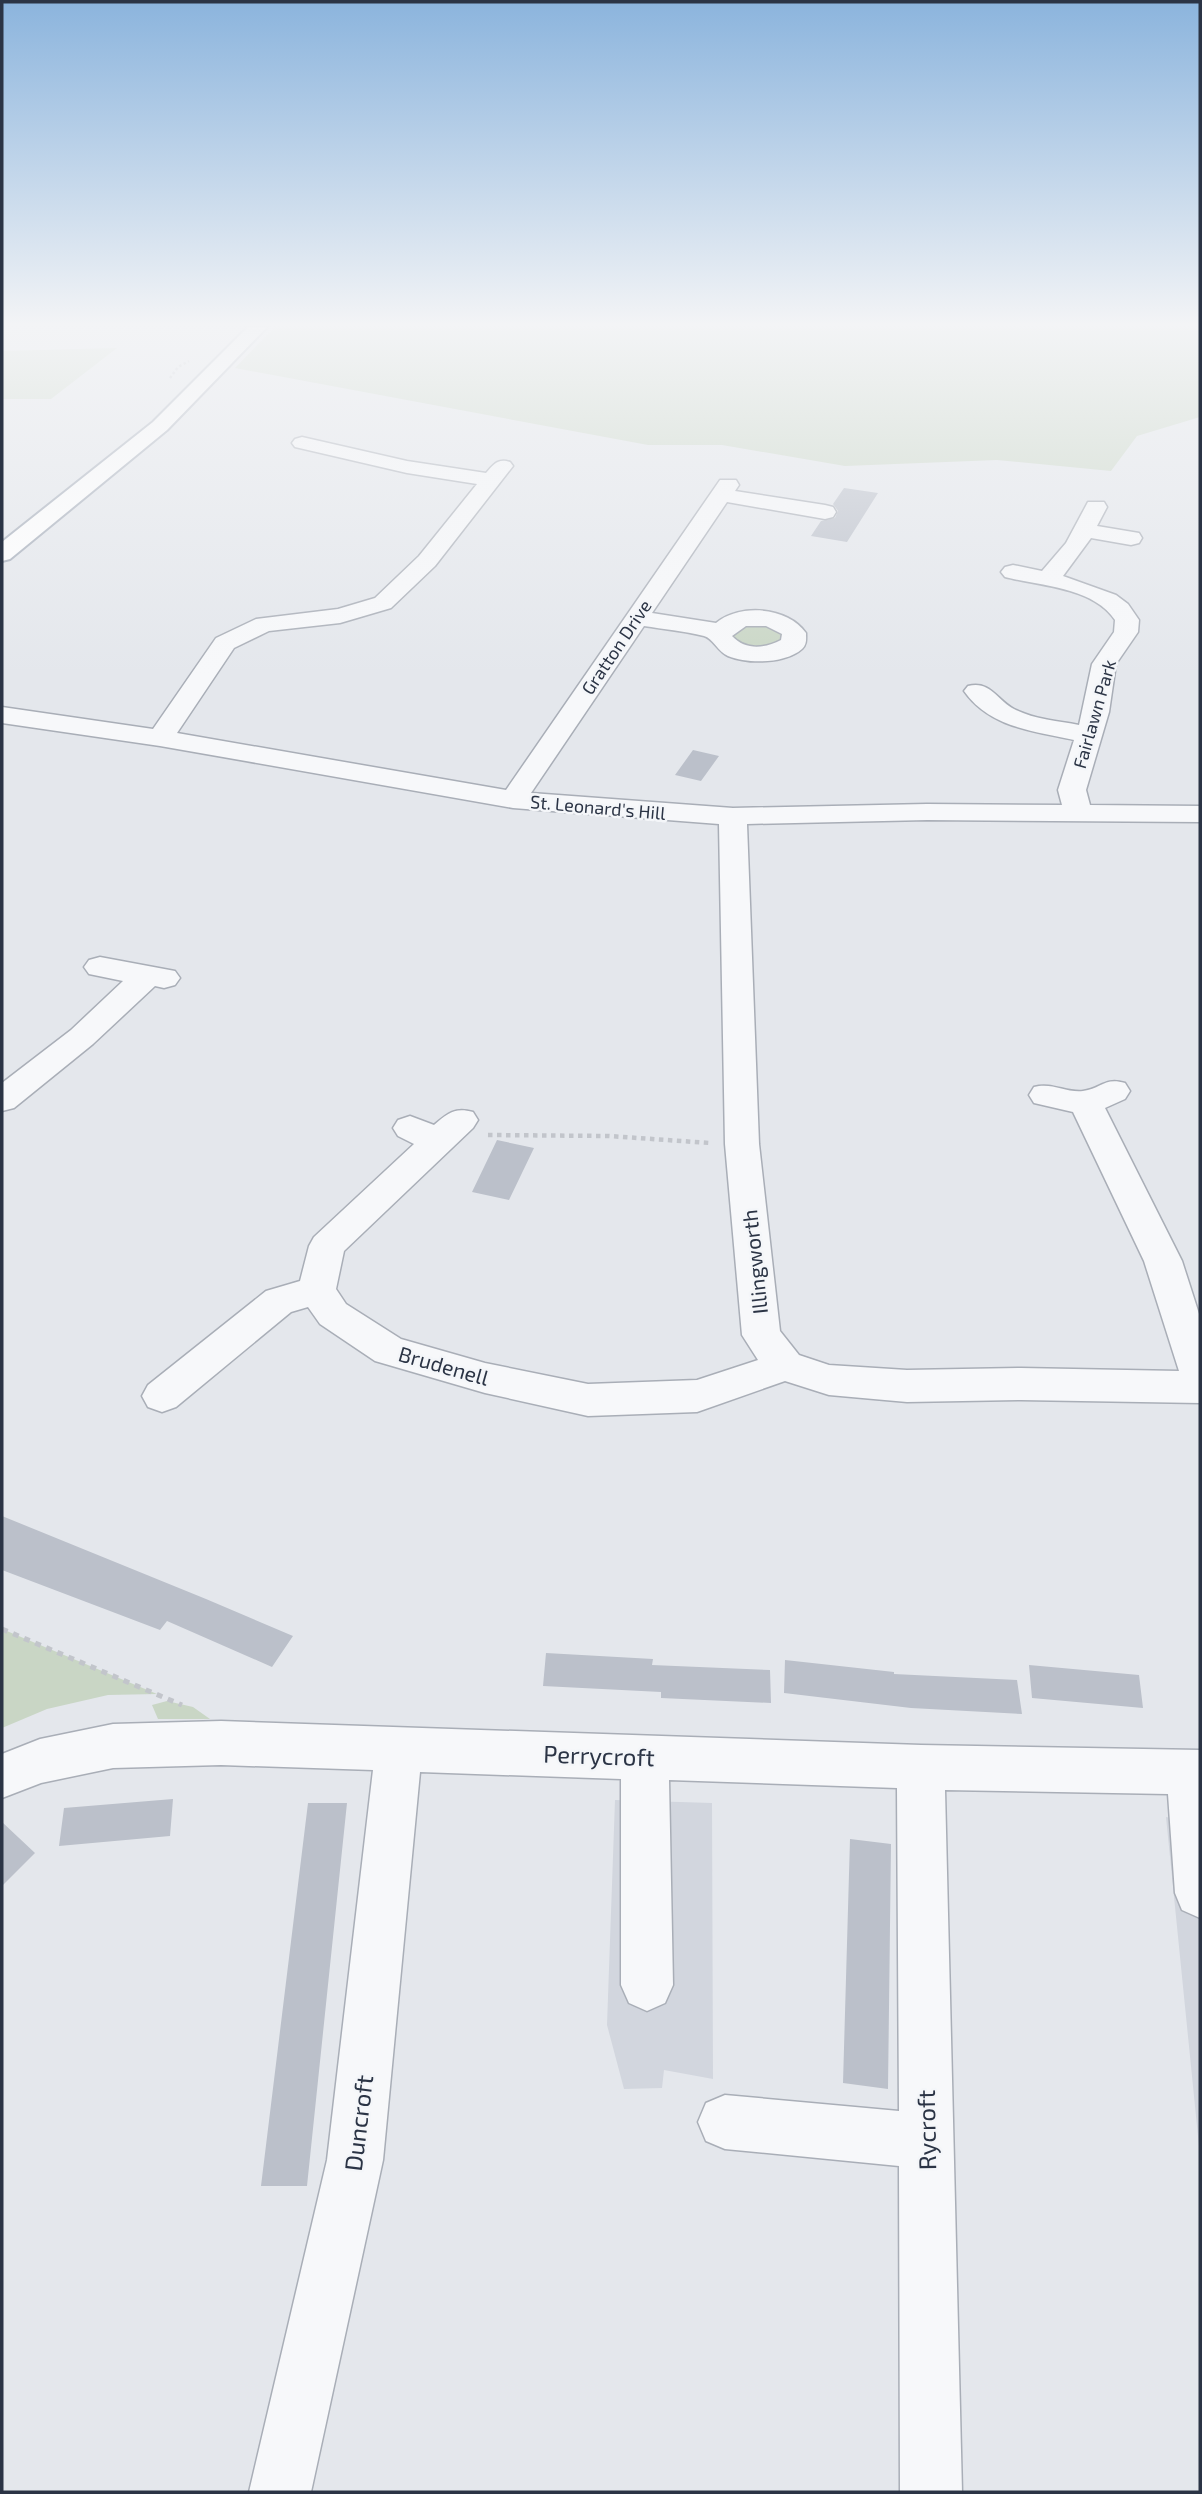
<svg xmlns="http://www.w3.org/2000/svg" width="1202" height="2494" viewBox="0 0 1202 2494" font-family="'Exo 2',sans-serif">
<rect width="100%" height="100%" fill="#e4e7ec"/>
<path fill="#d2d6de" d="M615,1800L712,1803L713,2079L664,2070L662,2088L624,2089L607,2025Z
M1166,1817L1200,1824V2156Z"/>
<path fill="#c9d6c5" d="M275,327H1200V417L1137,436L1111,471L997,460L845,466L722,445H648L235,368Z
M117,348L51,399H2V351Z
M767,623L787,636L776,648L738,646L728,632L732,628Z
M2,1629L157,1694L108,1695L47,1709L2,1728Z
M167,1701L193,1707L210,1719H158L152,1705Z"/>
<path fill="#bbc0ca" d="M844,488L878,493L847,542L811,536L821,521L835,518L838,511L833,504Z
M693,750L719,756L701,781L675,775Z
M497,1140L534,1148L509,1200L472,1192Z
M2,1516L206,1599L293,1636L272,1667L167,1621L160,1630L2,1570Z
M546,1653L653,1659L652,1665L770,1670L771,1703L661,1698V1692L543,1686Z
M785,1660L894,1672V1674L1017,1680L1022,1714L911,1708L784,1693Z
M1029,1665L1139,1675L1143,1708L1032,1698Z
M173,1799L170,1836L59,1846L64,1808Z
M308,1803H347L307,2186H261Z
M2,1822L35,1853L2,1886Z
M850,1839L891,1844L888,2089L843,2083Z"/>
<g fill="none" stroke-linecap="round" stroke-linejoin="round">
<g stroke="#a9aeb7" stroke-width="3">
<path id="minor" d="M302,437L407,461L486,473C494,464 498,458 510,462L513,466L435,566L391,608L340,623L269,631L234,648L177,733L506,790L720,480H736L739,485L735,491L825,505L833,507L836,512L833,517L825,519L727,502L652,613L716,623C740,603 788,607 806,633C806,639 807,644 802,649C785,664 748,664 728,656C718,652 713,638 704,636C684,631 663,629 644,626L531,793L733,808L927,804L1062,805L1058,790L1074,740C1034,731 990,728 964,691L968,686C990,680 997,700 1014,709C1032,719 1059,721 1079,725L1092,664L1114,632L1115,620C1093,587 1040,586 1005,577L1001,572L1005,567L1013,565L1042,571L1066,543L1088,502H1104L1107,507L1097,526L1139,533L1142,538L1139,543L1131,545L1091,538L1063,576L1116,595L1128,604L1139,620L1138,632L1116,664L1109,712L1086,790L1090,805L1200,806V822L927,820L747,824L759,1144L780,1331L799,1355L829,1365L907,1370L1021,1368L1179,1371L1144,1261L1073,1112L1034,1103L1029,1095L1034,1087C1052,1082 1066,1093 1083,1091C1101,1089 1104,1077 1125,1083L1130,1091L1125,1099L1105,1108L1182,1261L1200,1317V1403L1021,1400L907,1402L829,1395L785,1381L697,1412L588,1416L485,1393L375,1361L320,1324L308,1307L291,1312L176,1407L162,1412L148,1407L142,1396L148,1385L266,1291L300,1281L309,1246L314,1237L414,1144L398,1136L393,1128L398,1120L410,1116L434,1125C448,1113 455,1107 473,1112L478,1120L473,1128L344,1251L336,1289L346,1304L401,1339L485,1363L588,1384L697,1380L758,1360L742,1335L725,1144L719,824L513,808L160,746L2,723V707L153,729L216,638L256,619L338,609L375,598L419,556L477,484L407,473L295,447L292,443L295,439ZM746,626H766L782,634L781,640C764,649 745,650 732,636Z
M100,957L175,971L180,978L175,985L164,988L155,986L93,1044L14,1108L2,1111V1083L71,1030L123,981L89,974L84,967L89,960Z
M221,1721L921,1745L1200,1750V1918L1182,1910L1175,1893L1168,1794L945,1790L962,2492H900L899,2166L725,2149L706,2141L698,2122L706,2103L725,2095L899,2111L897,1788L669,1780L673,1985L665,2003L647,2011L629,2003L621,1985V1779L420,1772L383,2160L311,2492H249L327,2160L373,1770L221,1765L113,1768L41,1783L2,1798V1754L40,1739L113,1724Z"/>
</g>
<g stroke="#a3abb8" stroke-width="4">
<path id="major" d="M248,327H267L167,430L10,559L2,561V542L153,422Z"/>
</g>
<path stroke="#c2c5cb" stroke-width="2.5" stroke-dasharray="2.5 2.5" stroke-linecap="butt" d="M170,378L178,367L189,361"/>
<path stroke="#c2c5cb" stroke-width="4.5" stroke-dasharray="4.5 4.5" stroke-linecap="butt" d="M488,1135L609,1136L710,1143"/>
<path stroke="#c2c5cb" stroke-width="5" stroke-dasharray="6 6" stroke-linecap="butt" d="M2,1629L182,1705"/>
<use href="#minor" fill="#f7f8fa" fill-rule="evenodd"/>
<use href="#major" fill="#fff" fill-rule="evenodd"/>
</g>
<linearGradient id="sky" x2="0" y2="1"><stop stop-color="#8bb4dd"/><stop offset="0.48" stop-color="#f3f4f6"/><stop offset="1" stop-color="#f3f4f6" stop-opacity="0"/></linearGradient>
<rect width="1202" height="676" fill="url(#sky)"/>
<g text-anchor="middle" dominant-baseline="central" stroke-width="5" stroke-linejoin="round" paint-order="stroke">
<g font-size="18" fill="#2b3445" stroke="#f4f6f9">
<text transform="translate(616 647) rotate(-56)">Gratton Drive</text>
<text transform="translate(1094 714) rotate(-74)">Fairlawn Park</text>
<text transform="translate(598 807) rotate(5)">St. Leonard's Hill</text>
</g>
<g font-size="21" fill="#2b3445" stroke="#f4f6f9">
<text transform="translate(754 1262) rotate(-96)">Illingworth</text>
<text transform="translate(444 1365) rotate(16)">Brudenell</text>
</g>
<g font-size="24" fill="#2b3445" stroke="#f4f6f9">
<text transform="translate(599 1755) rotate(2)">Perrycroft</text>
<text transform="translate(358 2123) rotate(-83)">Duncroft</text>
<text transform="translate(926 2130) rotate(-91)">Rycroft</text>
</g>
</g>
<rect width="1202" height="2494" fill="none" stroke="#2b3445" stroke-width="7"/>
</svg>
